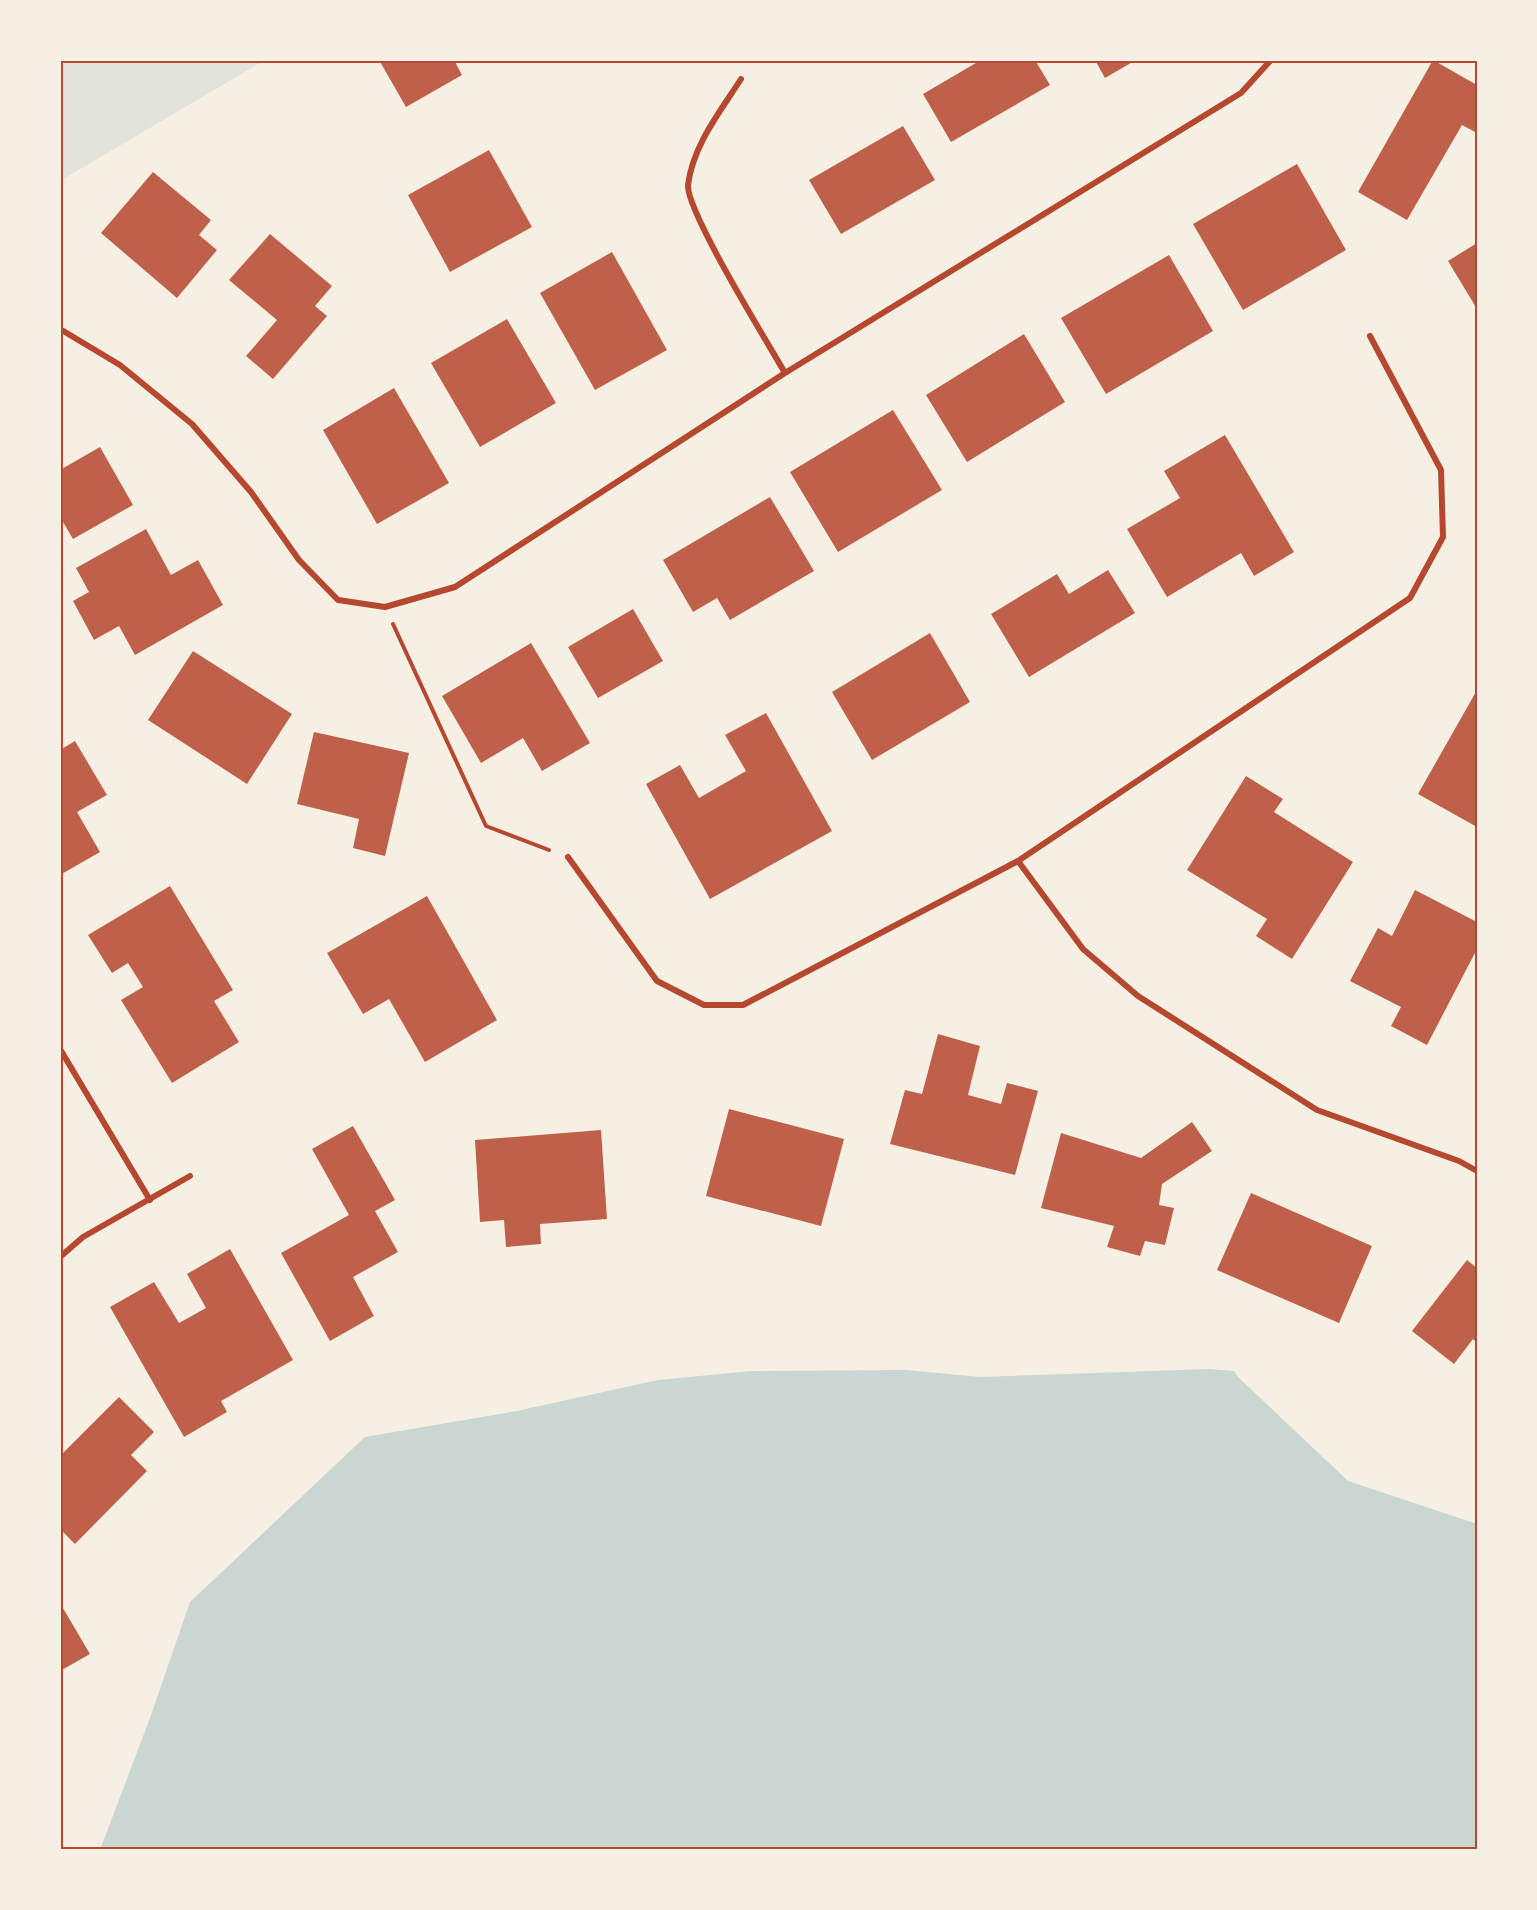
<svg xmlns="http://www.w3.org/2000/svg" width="1537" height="1910" viewBox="0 0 1537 1910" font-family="'Alegreya Sans',sans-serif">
<rect width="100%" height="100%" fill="#f6efe4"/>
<path fill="#e2e4dc" d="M60,60H265L60,181Z"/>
<path fill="#c9d6d2" d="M1208,1369L1234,1371L1237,1376L1348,1481L1477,1524V1850H100L150,1718L190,1602L365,1437L517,1411L658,1380L752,1371L906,1370L980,1377Z"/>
<path fill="#bf614a" d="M379,60H454L462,75L406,107Z
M981,60H1035L1050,85L951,142L923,94Z
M1095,60H1136L1105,78Z
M1433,60L1477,85V133L1462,125L1407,220L1358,192Z
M903,126L935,180L841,234L809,180Z
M489,150L532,227L450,272L408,195Z
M1297,164L1346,250L1243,310L1193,224Z
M153,172L211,220L199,235L217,250L177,298L101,233Z
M270,234L332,286L315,306L327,316L273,379L246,356L277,320L229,280Z
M1477,243V309L1448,261Z
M612,252L667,350L595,390L540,293Z
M1169,255L1213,331L1106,394L1061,318Z
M507,319L556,403L480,447L431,363Z
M1024,334L1065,402L967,462L926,395Z
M394,388L449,483L377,524L323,430Z
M893,410L942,490L838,552L790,472Z
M1225,435L1294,552L1254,576L1241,553L1167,597L1127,529L1180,498L1164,471Z
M100,447L133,505L73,539L60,517V470Z
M770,497L814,571L730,620L717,598L693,612L663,560Z
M146,529L171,575L198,560L223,605L135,655L119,626L94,640L73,601L89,592L76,568Z
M1108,570L1135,613L1029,677L991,614L1057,574L1069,594Z
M633,609L663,661L598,698L568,647Z
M930,633L970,702L872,760L832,692Z
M531,643L590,743L542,771L523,738L481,763L442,696Z
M193,651L292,714L247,784L148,720Z
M1477,690V827L1418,794Z
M766,713L832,831L710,899L646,784L680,765L699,798L746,771L725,735Z
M314,732L409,753L385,856L353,848L359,819L297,804Z
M75,741L107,795L77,812L100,852L60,875V750Z
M1246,776L1283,799L1274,812L1353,862L1292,959L1256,936L1267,919L1187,870Z
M170,886L233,990L214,1001L239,1042L172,1083L121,1000L143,987L128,963L112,973L88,935Z
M1415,890L1477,922V949L1427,1045L1391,1026L1401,1007L1350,981L1378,928L1392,936Z
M427,896L497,1020L425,1062L389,999L363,1014L327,953Z
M938,1034L980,1046L968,1095L1001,1104L1007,1083L1038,1091L1015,1175L890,1144L905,1090L922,1094Z
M729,1109L844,1139L821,1226L706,1196Z
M1192,1122L1212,1151L1162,1184L1159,1205L1174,1208L1165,1245L1145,1241L1140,1256L1107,1247L1114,1226L1041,1208L1061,1133L1141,1158Z
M353,1126L395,1200L375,1211L398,1252L353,1277L374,1316L330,1341L281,1253L349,1215L312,1149Z
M601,1130L607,1219L540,1224L541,1244L506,1247L504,1220L480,1222L475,1140Z
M1251,1193L1372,1246L1339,1323L1217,1270Z
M230,1249L293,1360L221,1401L227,1412L184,1437L110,1307L154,1282L179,1323L206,1308L187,1274Z
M1467,1260L1477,1268V1343L1473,1339L1454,1364L1412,1331Z
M119,1397L154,1432L131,1455L147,1471L75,1544L60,1529V1456Z
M60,1603L90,1654L60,1671Z"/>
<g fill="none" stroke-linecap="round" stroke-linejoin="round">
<path stroke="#b5482f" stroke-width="4" d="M393,624L486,826L549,850"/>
<path stroke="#b5482f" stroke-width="6" d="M741,79C720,112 693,145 688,185C686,211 768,343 785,373
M60,329L120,365L192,424L251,492L299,560L338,600L385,607L455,587L785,373L1241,93L1271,60
M568,857L657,981L704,1005H743L1018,861L1410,598L1443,537L1441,470L1370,336
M1018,861L1083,949L1138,996L1317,1110L1459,1161L1477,1171
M60,1049L150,1200
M60,1257L83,1237L190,1176"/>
</g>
<rect width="1537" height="1910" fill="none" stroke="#f6efe4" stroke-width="123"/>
<rect x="62" y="62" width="1414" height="1786" fill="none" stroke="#b5482f" stroke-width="2"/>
</svg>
